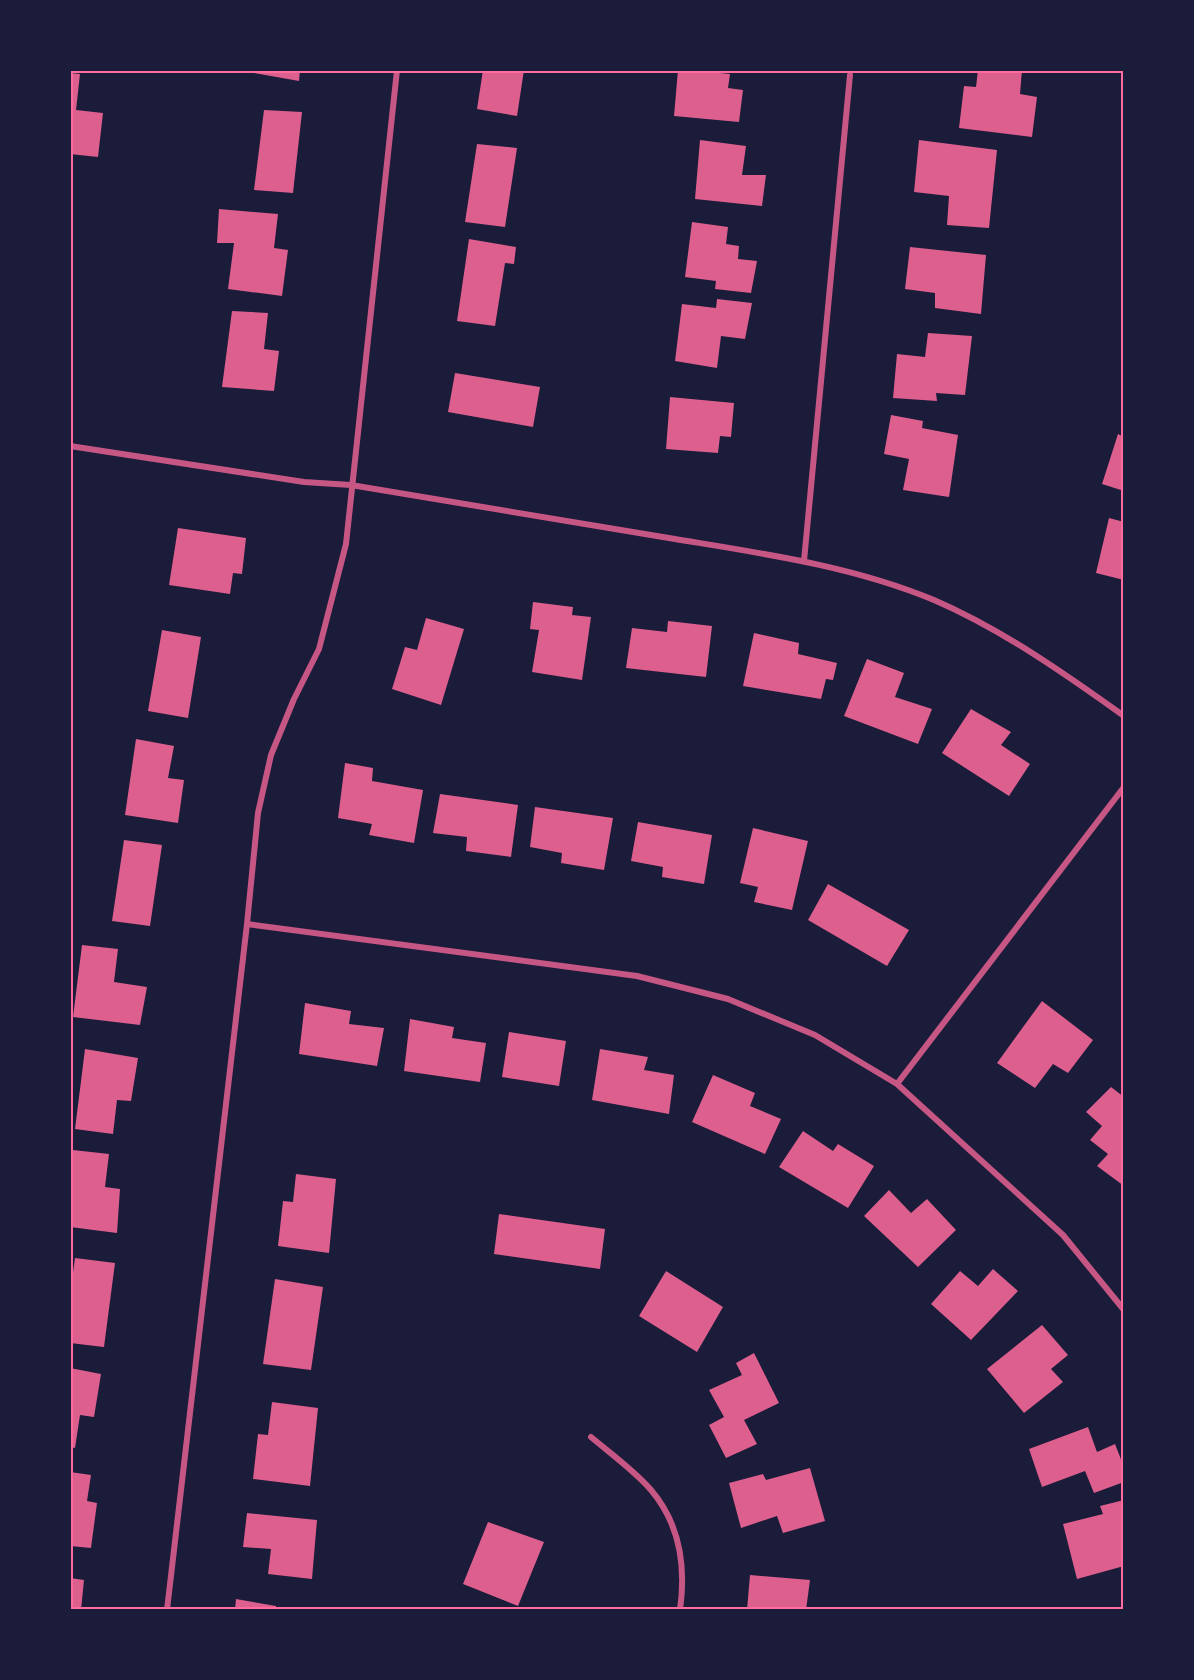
<svg xmlns="http://www.w3.org/2000/svg" width="1194" height="1680" viewBox="0 0 1194 1680" font-family="'IBM Plex Sans',sans-serif">
<rect width="100%" height="100%" fill="#1b1b3a"/>
<path fill="#dd5f8e" d="M238,70H300L299,81Z
M483,70H524L517,116L477,109Z
M678,70H720V73L730,74L728,88L743,90L739,122L674,116Z
M978,70H1022L1020,94L1037,97L1032,137L959,128L964,86L976,87Z
M70,73L80,74L76,110L103,113L98,157L70,154Z
M264,110L302,112L293,193L254,190Z
M700,140L746,146L742,175H766L762,206L695,199Z
M919,140L997,150L989,228L947,225L949,196L914,192Z
M477,144L517,148L505,227L465,222Z
M219,209L278,214L274,248L288,250L282,296L228,289L234,243H217Z
M692,222L728,227L726,244L739,246L738,259L757,261L751,293L715,289L716,281L685,277Z
M469,239L516,247L514,264L505,263L495,326L457,321Z
M910,247L986,255L981,314L935,308V293L905,289Z
M717,299L752,303L745,339L721,336L717,368L675,361L682,304L716,308Z
M232,311L268,313L264,349L279,351L274,391L222,387Z
M928,333L972,336L965,395L936,393L937,401L893,398L897,354L925,357Z
M455,373L540,387L533,427L448,412Z
M670,397L734,403L731,437L720,436L718,453L666,449Z
M891,415L923,421L922,428L958,435L949,497L903,490L909,459L884,454Z
M1118,434L1124,437V491L1102,484Z
M1109,518L1124,522V580L1096,573Z
M178,528L246,538L242,574L233,573L230,594L169,585Z
M533,602L573,607L572,615L591,617L582,680L532,672L539,630L530,629Z
M426,618L464,629L441,705L392,689L405,647L417,650Z
M668,621L712,626L706,677L626,668L632,628L667,632Z
M162,630L201,637L188,718L148,711Z
M754,633L799,643L798,654L837,663L833,680L826,679L821,699L743,686Z
M867,659L904,673L895,697L932,709L918,744L844,716Z
M971,709L1011,732L1001,745L1030,764L1009,796L942,753Z
M136,739L174,746L168,778L184,780L178,823L125,815Z
M345,763L373,768L372,781L423,790L414,843L369,835L372,824L338,818Z
M440,794L518,805L511,857L466,851L467,837L433,833Z
M535,807L613,818L604,870L561,863L562,853L530,847Z
M638,822L712,835L704,884L662,877L663,867L631,861Z
M753,828L808,841L792,910L754,902L758,887L740,883Z
M124,840L162,845L150,926L112,921Z
M828,884L909,930L887,966L808,920Z
M82,945L118,949L114,982L147,987L140,1025L73,1017Z
M1042,1001L1093,1040L1068,1073L1053,1064L1035,1088L997,1063Z
M305,1003L351,1011L349,1024L384,1028L377,1066L299,1054Z
M410,1019L454,1027L452,1038L486,1043L480,1082L404,1071Z
M509,1032L566,1041L559,1086L502,1077Z
M85,1049L138,1058L131,1101L117,1100L113,1134L75,1129Z
M600,1049L648,1057L644,1070L674,1075L669,1114L592,1100Z
M713,1075L755,1093L750,1106L781,1119L765,1154L692,1122Z
M1111,1087L1124,1097V1186L1097,1166L1108,1154L1090,1140L1102,1126L1086,1112Z
M803,1131L833,1151L838,1144L874,1166L848,1208L779,1167Z
M73,1150L109,1154L105,1187L120,1189L117,1233L70,1227Z
M296,1174L336,1179L329,1253L278,1246L283,1201L293,1202Z
M889,1190L911,1213L927,1199L956,1230L918,1267L864,1216Z
M499,1214L605,1229L600,1269L494,1254Z
M75,1258L115,1263L104,1347L70,1343V1293Z
M993,1269L1018,1291L971,1340L931,1304L960,1271L978,1286Z
M666,1271L723,1307L697,1352L639,1316Z
M275,1279L323,1287L311,1370L263,1364Z
M1042,1325L1068,1355L1051,1369L1063,1382L1024,1413L987,1369Z
M754,1353L779,1403L744,1420L757,1444L726,1458L709,1425L724,1417L709,1390L742,1375L736,1363Z
M70,1368L101,1374L94,1417L80,1415L75,1448L70,1447Z
M272,1402L318,1408L310,1486L253,1479L258,1434L268,1435Z
M1088,1427L1097,1452L1115,1444L1124,1467V1482L1094,1493L1085,1471L1042,1487L1029,1449Z
M810,1468L825,1521L783,1533L777,1516L741,1528L729,1483L763,1474L766,1480Z
M70,1472L91,1475L87,1501L97,1503L91,1548L70,1546Z
M1124,1500V1566L1077,1579L1063,1524L1103,1514L1100,1506Z
M247,1513L317,1520L312,1579L268,1574L271,1549L243,1547Z
M488,1522L544,1542L518,1606L463,1584Z
M750,1575L810,1580L806,1610H747Z
M70,1578L84,1580L81,1610H70Z
M236,1599L276,1606V1610H235Z"/>
<g fill="none" stroke-linecap="round" stroke-linejoin="round">
<path stroke="#c65784" stroke-width="6" d="M70,446L304,482L351,485C457,502 563,520 669,538C759,553 850,565 934,600C1001,629 1064,673 1124,716
M804,561L850,75
M247,924L637,976L728,999L815,1035L897,1084L1063,1235L1124,1310
M897,1084L1124,787
M591,1437C610,1453 636,1472 651,1490C680,1524 686,1567 680,1610
M167,1610L247,924L258,813L271,755L294,699L319,649L346,544L397,70"/>
</g>
<rect width="1194" height="1680" fill="none" stroke="#1b1b3a" stroke-width="144"/>
<rect x="72" y="72" width="1050" height="1536" fill="none" stroke="#ff6b9d" stroke-width="2"/>
</svg>
